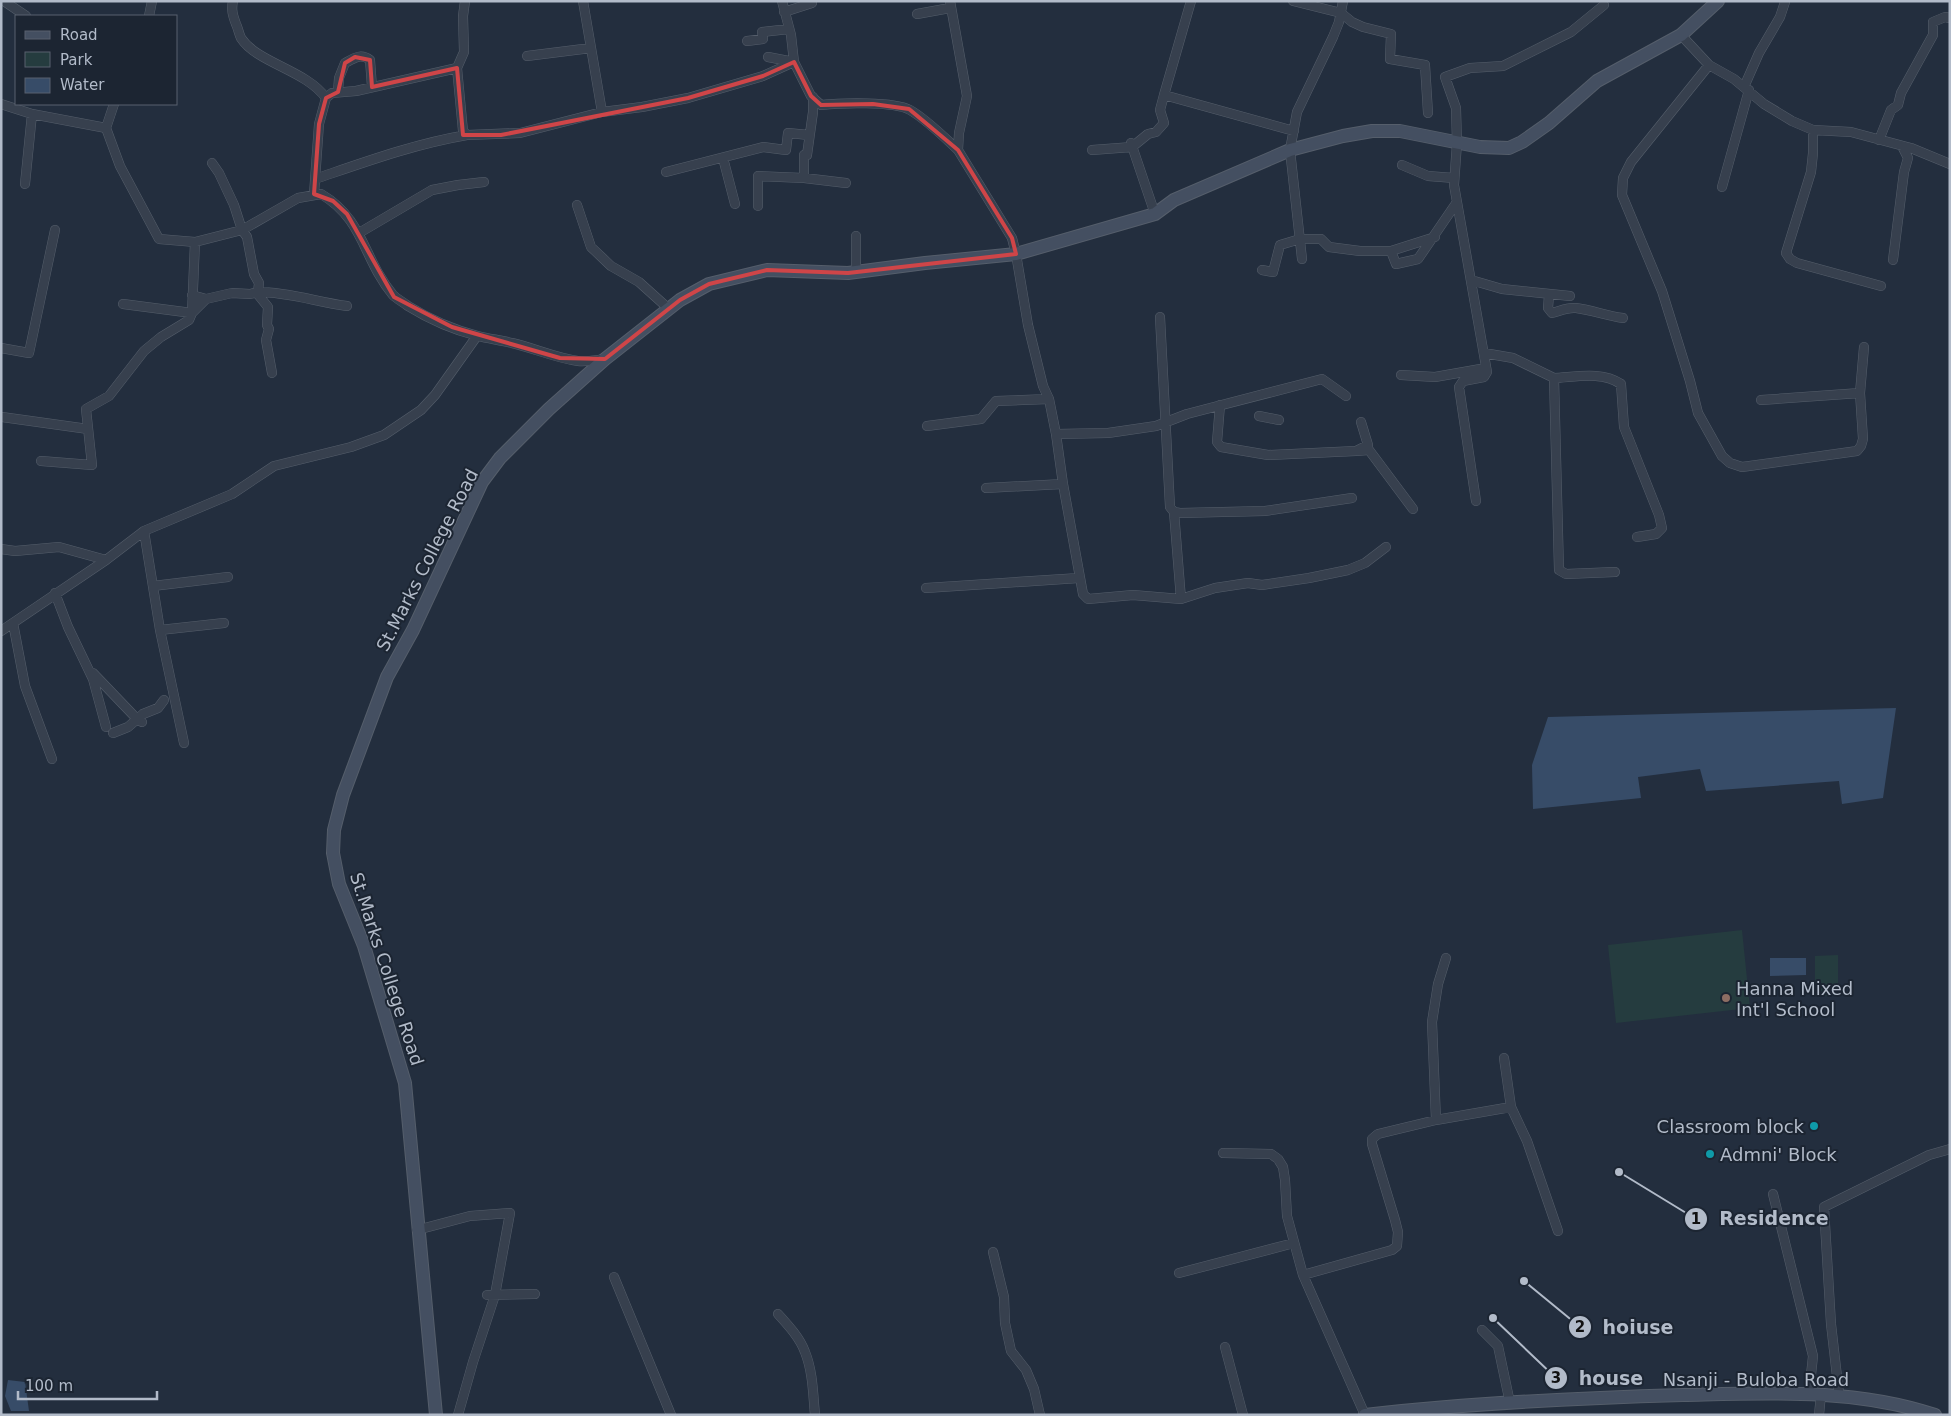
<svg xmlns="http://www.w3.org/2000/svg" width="1951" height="1416" viewBox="0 0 1951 1416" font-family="'DejaVu Sans',sans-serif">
<rect width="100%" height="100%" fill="#232e3e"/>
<path fill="#253c3f" d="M1742,930L1750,1008L1616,1023L1608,945Z
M1838,955V996H1815V956Z"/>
<path fill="#374c68" d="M1896,708L1883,798L1842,804L1839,781L1706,791L1700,769L1638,777L1641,798L1533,809L1532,765L1548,717Z
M1770,958H1806V975L1770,976Z
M8,1380L25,1382L29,1411H11L5,1396Z"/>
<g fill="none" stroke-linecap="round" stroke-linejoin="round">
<g stroke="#555e6b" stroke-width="10">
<path id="minor" d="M4,1L26,16
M233,1C231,10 233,16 236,24C238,28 239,34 241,38C257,63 306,70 326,98
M465,1L463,16L464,52L457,68L463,131L467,135L520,133L602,112L642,107L688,98L763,76L794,62
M583,1L602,112
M782,1L791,35L794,62L811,96L821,105C840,103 894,101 910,110C926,119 944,137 958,150
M950,1L967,96L959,133L958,150L1012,238L1016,254L1028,325L1043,386L1049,399L1056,434L1063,484L1083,594L1088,599L1133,595L1181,599L1215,588L1248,583L1262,585L1309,578L1348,570L1365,563L1386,547
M1191,1L1164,95L1294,131
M1293,1L1341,13L1352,22L1363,27L1391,34L1390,59L1425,65L1428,113
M784,12L812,3
M917,14L950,8
M149,16L152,1
M1681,35L1709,65L1734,79L1764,104L1792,121L1813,130L1851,132L1911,148L1950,164
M747,41L763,39L762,32L789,29
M527,56L591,48
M768,57L794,62
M1709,65L1631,162L1623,178L1622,195L1662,291L1690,381L1698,413L1722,456L1730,463L1742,467L1857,451L1861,446L1863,439L1860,393L1864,347
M1744,87L1759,53L1780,17L1785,2
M338,92L339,78L345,63C354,58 361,53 370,60L372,87
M813,97V112L807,155H804V178L846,183
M1,104L32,114L106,128
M114,104L106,128L120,166L159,239L195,242L242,230L298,198L321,194C364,219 363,259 393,295C397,299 403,302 408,306C429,319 454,330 478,336C489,339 501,340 512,343C534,348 555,358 578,361C587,362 596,360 605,359
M1813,130V153L1811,172L1786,253L1790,259L1797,263L1881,286
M1879,140L1891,110L1898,105L1901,93L1933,35V22L1945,17L1950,18
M1131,143L1155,214
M1092,150L1132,147L1148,134L1156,132L1164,123L1160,110L1164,95
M723,158L735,204
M1402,165L1428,176L1454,178
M666,172L763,147L786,150L788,133L809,135
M315,179C365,162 414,144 467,135
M25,184L32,114
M1722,187L1749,90
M314,194L319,124L326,98L332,93L356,91L457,68
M577,205L591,247L611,266L639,282L669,309
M758,206V176L804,178
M359,233L432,190L458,185L484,182
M1391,251L1396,264L1418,259L1457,202
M1302,259L1290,150L1297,112L1333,37L1339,22L1343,1
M1893,260L1904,172L1908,158L1902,146
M1262,270L1273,272L1280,245L1300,239H1321L1329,247L1360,251H1391L1435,237
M856,272V236
M1471,280L1502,289L1570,296
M256,292L268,307L267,325L269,329L266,340L272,373
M258,292C289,292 317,302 347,306
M1549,295L1548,308L1552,313C1560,311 1567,307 1576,308C1592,310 1607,316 1623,318
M206,299L232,293L250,294L258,292L259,283L254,274L247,237L242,230L234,205L219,173L212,163
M123,304L192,313
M192,313L206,299L192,295
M1160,317L1170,507L1174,512L1180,513L1265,511L1352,498
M1,348L29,353L55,230
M1484,353L1513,358L1554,378L1559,570L1566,574L1615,572
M1401,375L1435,377L1486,368
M1554,378C1576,377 1602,371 1621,384L1624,427L1659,515L1662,528L1656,534L1637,537
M1761,400L1860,393
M1220,405L1217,442L1221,447L1268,455L1356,451
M1259,416L1279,420
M2,417L88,429
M1361,422L1368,445L1356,451L1369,450L1413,509
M927,426L981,419L996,401L1049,399
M1056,434L1108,433L1156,426L1187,414L1322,379L1346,396
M41,461L92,465L86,409L109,396L144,351L161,337L189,320L192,313L195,242
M986,488L1063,484
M1476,501L1459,387L1463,381L1484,377L1487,372L1454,185L1457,143L1456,108L1445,77L1470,68L1503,66L1571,32L1604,5
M1174,512L1181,599
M144,531L160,630L184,743
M1,549L15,551L59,547L106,560
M153,586L228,577
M926,588L1079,578
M55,593L68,627L93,679L106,727
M13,623L25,686L52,759
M160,630L224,623
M1,631L106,560L144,531L232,494L274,466L351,447L384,435L421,410L435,395L477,336
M93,673L138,720L142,722
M113,733L128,727L143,714L158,708L164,700
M1504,1058L1511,1107L1527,1141L1558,1231
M1436,1120L1432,1022L1438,984L1446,958
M1223,1153L1271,1154L1278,1159L1283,1167L1285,1180L1287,1216L1303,1275L1365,1415
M1773,1194L1813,1356L1809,1394
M417,1230L470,1216L510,1213L495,1295L473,1362L458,1415
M993,1252L1004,1297L1005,1323L1011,1351L1026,1370L1034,1389L1040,1415
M1179,1273L1294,1243
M1303,1275L1392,1250L1397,1246L1398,1232L1395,1220L1372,1144V1139L1378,1134L1436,1120L1511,1107
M614,1277L671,1415
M487,1295L535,1294
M778,1314C788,1325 800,1338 805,1352C813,1372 813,1394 815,1415
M1482,1330L1498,1346L1510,1403
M1225,1347L1243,1415
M1839,1394L1831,1324L1824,1207L1929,1155L1950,1149
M1819,1415L1821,1394"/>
</g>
<g stroke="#555e6b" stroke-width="14">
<path id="secondary" d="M436,1415L405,1083L364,946L339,884L333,853L334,830L343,795L387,677L413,630L482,482L500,458L549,409L605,359L680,300L709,284L767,270L848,273L925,263L1016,254L1155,214L1174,200L1290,150L1343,136L1372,131H1400L1480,147L1509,148L1522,142L1549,123L1597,81L1681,35L1718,1
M1365,1415C1470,1403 1577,1398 1683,1395C1768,1393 1854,1388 1935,1415"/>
</g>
<use href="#minor" stroke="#37404e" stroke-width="9"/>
<use href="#secondary" stroke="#444f61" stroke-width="12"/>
</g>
<path fill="none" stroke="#cf4548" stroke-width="4" stroke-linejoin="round" d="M355,57L370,60L372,87L457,68L463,135H501L688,98L763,76L794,62L811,96L821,105L873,104L909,109L958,150L1012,238L1016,254L848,273L767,270L709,284L680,300L605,359L560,358L452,327L394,297L347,214L333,201L314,194L319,124L326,98L338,92L345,63Z"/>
<circle fill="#8d6e63" stroke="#1c2532" stroke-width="2" cx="1726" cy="998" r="5"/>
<g fill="#0f9aa8" stroke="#1c2532" stroke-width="2">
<circle cx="1814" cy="1126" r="5"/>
<circle cx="1710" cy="1154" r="5"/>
</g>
<g text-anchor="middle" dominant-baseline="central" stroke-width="4" stroke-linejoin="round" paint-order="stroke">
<g font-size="18" fill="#b2bbc9" stroke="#1c2532">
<text transform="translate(427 560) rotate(-63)">St.Marks College Road</text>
<text transform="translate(387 969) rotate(72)">St.Marks College Road</text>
<text x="1756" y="1379">Nsanji - Buloba Road</text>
</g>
<g font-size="18" fill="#b2bbc9" stroke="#1c2532" text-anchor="start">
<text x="1736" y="988">Hanna Mixed<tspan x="1736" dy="21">Int'l School</tspan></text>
<text x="1804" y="1126" text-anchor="end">Classroom block</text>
<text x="1720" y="1154">Admni' Block</text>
</g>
</g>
<path fill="none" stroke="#b2bbc9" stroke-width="2" d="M1619 1172L1696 1219M1524 1281L1580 1327M1493 1318L1556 1378"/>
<g fill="#b2bbc9" stroke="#1c2532" stroke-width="2">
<circle cx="1619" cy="1172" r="5"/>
<circle cx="1524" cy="1281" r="5"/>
<circle cx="1493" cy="1318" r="5"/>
<circle cx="1696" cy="1219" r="12"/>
<circle cx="1580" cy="1327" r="12"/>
<circle cx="1556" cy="1378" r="12"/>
</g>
<g font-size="15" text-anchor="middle" font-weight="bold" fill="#111">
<text x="1696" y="1224">1</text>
<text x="1580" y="1332">2</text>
<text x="1556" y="1383">3</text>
</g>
<g font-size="19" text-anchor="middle" font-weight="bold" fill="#b2bbc9" stroke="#1c2532" stroke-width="4" stroke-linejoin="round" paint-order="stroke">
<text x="1774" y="1225">Residence</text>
<text x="1638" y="1334">hoiuse</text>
<text x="1611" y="1385">house</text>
</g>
<rect width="1951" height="1416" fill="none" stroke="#b2bbc9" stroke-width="5"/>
<rect x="15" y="15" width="162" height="90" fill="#1c2532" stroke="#58616e"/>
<rect x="25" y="31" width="25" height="8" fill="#444f61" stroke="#58616e"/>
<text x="60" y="40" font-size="15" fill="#b2bbc9">Road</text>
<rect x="25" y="52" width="25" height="15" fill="#253c3f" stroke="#58616e"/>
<text x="60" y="65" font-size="15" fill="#b2bbc9">Park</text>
<rect x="25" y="78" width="25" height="15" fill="#374c68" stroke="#58616e"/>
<text x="60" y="90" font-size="15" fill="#b2bbc9">Water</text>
<path d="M18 1391v8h139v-8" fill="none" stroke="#b2bbc9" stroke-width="2.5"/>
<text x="25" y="1391" font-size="15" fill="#b2bbc9" stroke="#1c2532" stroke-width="4" paint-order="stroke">100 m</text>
</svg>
